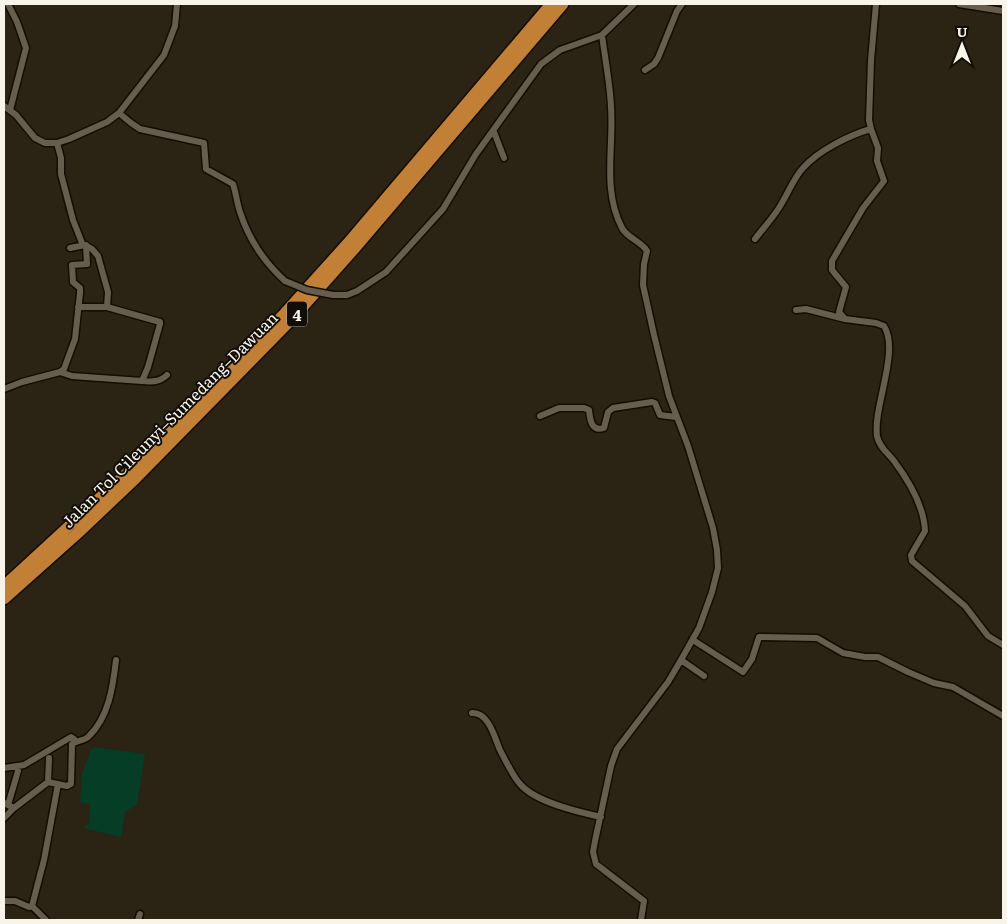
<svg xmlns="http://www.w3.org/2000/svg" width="1007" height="924" viewBox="0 0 1007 924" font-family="Literata,serif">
<rect width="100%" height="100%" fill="#2b2314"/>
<path fill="#063d26" d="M94,747L145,754L137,804L125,812L121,837L83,828L90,823V804L80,802L82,774L91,750Z"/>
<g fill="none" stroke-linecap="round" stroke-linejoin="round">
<g stroke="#140c02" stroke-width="9">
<path id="street" d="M8,4L17,22L26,48L10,110
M876,4L871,60L869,120L871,129L878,148L877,161L884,181L863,208L832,261V270L846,287L839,312L845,319L876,323L884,326C900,351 873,407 877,436C879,447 888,453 894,461C909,481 924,506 925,531L911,555L912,561L965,606L988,636L1003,645
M959,4L1003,11
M602,35C605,59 610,83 611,107C614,147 602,190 622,228C627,238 641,241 647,251L644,264L643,285L654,335L669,396L688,446L713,528L717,550L718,568L712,592L699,628L681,660L668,682L617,749L611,766L595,841L593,852L596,864L644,901L641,920
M645,70L654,64L658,58L677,11L682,4
M4,106L16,115L35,138L45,143H57L69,139L107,122L119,113L164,55L175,26L177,4
M119,113L131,123L140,129L204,143L206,169L233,184C236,193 237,203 240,212C249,240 263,261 285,281
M494,132L504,158
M57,143L61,158V174L73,220L82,243L92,249L98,256L108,292L107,307L160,322V324L148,367L142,381L72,376L60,372
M755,239C764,227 776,215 783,201C790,189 794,178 803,168C818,151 849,135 871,129
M70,248L85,245
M333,295H347L357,291L386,272L443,209L476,154L541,64L560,50L602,35L634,4
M78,307H107
M796,310L806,309L845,319
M142,381C152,382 160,382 167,375
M4,389L22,382L60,372L64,369L75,339L80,293V288L73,282L72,265L87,264L86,245
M540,416L559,408H584L589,410C590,419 591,432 604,428L608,412L613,408L652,402L655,403L660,415L676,417
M693,640L743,672L752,659L759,637L817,638L843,653L865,657H878L908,672L934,683L953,687L1003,716
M681,660L704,676
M472,713C489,712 495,739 500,750C505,760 513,776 520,784C535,802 578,812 601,817
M4,768L24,765L71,737L74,739V742
M48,782L67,786L71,784L72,744C77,740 85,741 89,736C109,717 113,686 116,660
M4,803L14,808L48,782L49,758
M8,805L18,771
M4,818L14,808
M4,901H15L29,907L32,906L46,920
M32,906L44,860L58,784
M138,920L140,914"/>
</g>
<g stroke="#140c02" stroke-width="14">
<path id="highway" d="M4,586L129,471L285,313L348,243L551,4
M4,599L78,533L136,478L291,320L354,249L563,4"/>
</g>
<use href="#street" stroke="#675d4d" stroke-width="6"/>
<use href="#highway" stroke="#c28037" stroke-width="11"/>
<g stroke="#140c02" stroke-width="9" stroke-linecap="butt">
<path id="street-bridge" d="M285,281L307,290L333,295"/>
</g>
<use href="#street-bridge" stroke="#675d4d" stroke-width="6"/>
</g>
<g text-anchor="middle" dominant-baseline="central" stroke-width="4" stroke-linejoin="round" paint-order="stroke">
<rect fill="#110d07" stroke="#b3afa6" stroke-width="1" x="287" y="301.5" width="20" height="25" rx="4"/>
<g font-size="15" font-weight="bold" fill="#f9f4ea">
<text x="297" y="314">4</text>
</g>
<g font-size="16" fill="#f9f4ea" stroke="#110d07">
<text transform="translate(169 419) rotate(-45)">Jalan Tol Cileunyi–Sumedang–Dawuan</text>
</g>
</g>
<rect width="1007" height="924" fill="none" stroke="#f9f4ea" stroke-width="10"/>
<g transform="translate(962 45)" stroke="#110d07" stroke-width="4" paint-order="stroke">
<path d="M0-4L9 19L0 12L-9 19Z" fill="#f9f4ea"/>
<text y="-8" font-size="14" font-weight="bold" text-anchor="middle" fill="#f9f4ea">U</text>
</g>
</svg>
